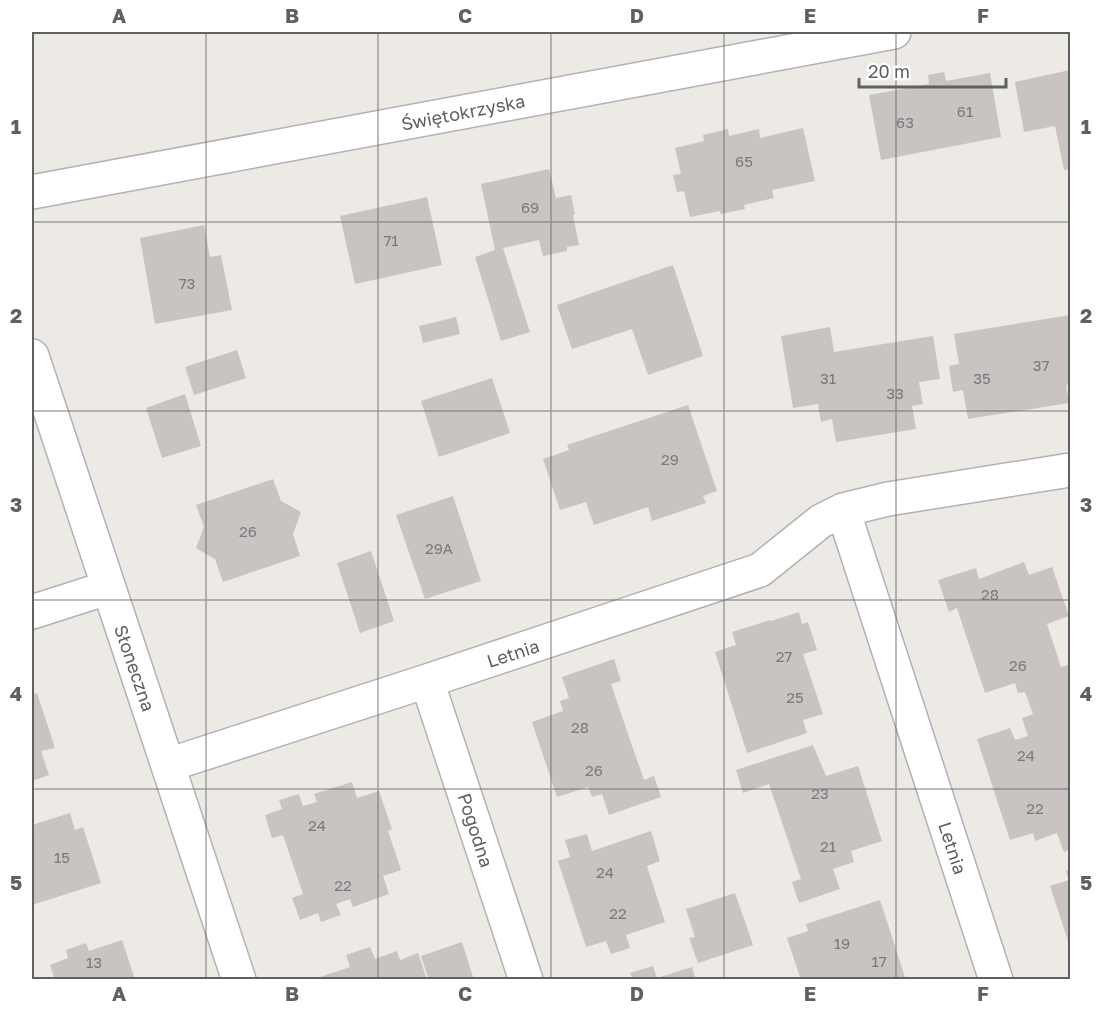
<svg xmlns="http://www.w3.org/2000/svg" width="1102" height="1011" viewBox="0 0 1102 1011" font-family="'Golos Text',sans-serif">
<rect width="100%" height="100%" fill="#ede9e4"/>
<path fill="#c9c4c2" d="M1070,70V169L1064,170L1055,126L1024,132L1015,82Z
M944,72L946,81L990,73L1001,137L881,160L869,95L929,84L928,75Z
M803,128L815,181L772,190L774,198L744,205L745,209L721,214L720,211L690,217L684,191L677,192L673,175L681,174L675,148L704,141L703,135L728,129L729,136L759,129L760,138Z
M549,169L556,198L571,195L575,215H573L579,245L567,247V251L543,256L539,240L503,248L530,332L501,341L475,257L495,250L481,184Z
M427,197L442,265L355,284L340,216Z
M204,225L210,257L221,255L232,310L155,324L140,238Z
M673,265L703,356L648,375L632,329L572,349L557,305Z
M1070,315V384L1066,385L1069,403L968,419L963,390L953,392L949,366L959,364L954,334Z
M456,317L460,334L423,343L419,326Z
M830,327L834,352L933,336L940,379L919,382L923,404L912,406L916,429L836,442L832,419L821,422L818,404L793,408L781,336Z
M237,350L246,378L194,395L185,367Z
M492,378L510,433L439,457L421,401Z
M185,394L201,446L162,458L146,408Z
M688,405L717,491L703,496L706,503L652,521L648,507L594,525L586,502L560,510L543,459L569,450L567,445Z
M273,479L281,501L301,512L293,534L300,556L223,582L215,559L196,548L204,527L196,505Z
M453,496L481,581L425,599L396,515Z
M371,551L394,621L360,633L337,563Z
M1024,562L1029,575L1052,567L1069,616L1047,624L1061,667L1070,664V849L1064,852L1057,833L1035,841L1033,833L1010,840L977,739L1010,728L1015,740L1028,736L1022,718L1033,714L1025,692L1018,693L1015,683L985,693L957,608L949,612L938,580L976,568L979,579Z
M799,612L802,624L808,622L817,650L803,654L823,714L803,720L807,733L747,753L715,652L736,645L732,632L770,620L771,621Z
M614,659L621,681L611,684L627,731L644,780L654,776L661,797L609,815L602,794L592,797L588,787L557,797L532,722L563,711L560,701L569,698L562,677Z
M37,693L55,748L41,751L49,775L32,781V695Z
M813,745L826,776L858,766L882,841L851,851L854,862L833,869L840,889L799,903L792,882L801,879L769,784L743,793L736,770Z
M352,782L357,798L379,791L392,829L388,831L401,870L383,876L389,894L353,907L350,899L336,904L341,915L321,922L318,913L300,920L292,898L303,894L283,835L272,838L265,815L282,809L279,800L299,794L303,806L317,802L314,794Z
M70,813L75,830L83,827L101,883L32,905V825Z
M651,831L660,861L647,866L665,922L626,935L630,948L611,954L606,941L586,947L558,861L570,857L565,840L587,834L592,851Z
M1070,869V947L1050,886L1069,880L1066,871Z
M735,893L753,945L698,963L689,938L695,937L686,909Z
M880,900L906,980H801L787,938L808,931L806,924Z
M122,940L135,980H55L50,965L68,958L66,950L86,943L89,951Z
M462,942L474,980H429L421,956Z
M370,947L375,959L397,951L400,960L418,953L427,980H320V977L350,967L346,955Z
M653,966L657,978L692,967L696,980H633L630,973Z"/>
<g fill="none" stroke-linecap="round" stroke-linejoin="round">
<g stroke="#b0b3b6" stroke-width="36">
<path id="street" d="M32,192L894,32
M32,356C99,564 170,771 239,980
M843,510L996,980
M32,612L107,588
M427,681L526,980
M168,765L427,681L760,570L821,521L843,510L888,499L1070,470"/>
</g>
<use href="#street" stroke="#fff" stroke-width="33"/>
</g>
<path fill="none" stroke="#5c6164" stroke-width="1.5" stroke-opacity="0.55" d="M206,32V980M378,32V980M551,32V980M724,32V980M896,32V980M32,222H1070M32,411H1070M32,600H1070M32,789H1070"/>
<g text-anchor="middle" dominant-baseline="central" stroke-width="6" stroke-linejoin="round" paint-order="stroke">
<g font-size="15" fill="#777a7c">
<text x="965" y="111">61</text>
<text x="905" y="122">63</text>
<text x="744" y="161">65</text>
<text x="530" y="207">69</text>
<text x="391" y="240">71</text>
<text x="187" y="283">73</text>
<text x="1041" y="365">37</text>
<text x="828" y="378">31</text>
<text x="982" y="378">35</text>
<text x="895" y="393">33</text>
<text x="670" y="459">29</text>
<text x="248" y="531">26</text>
<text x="439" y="548">29A</text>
<text x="990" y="594">28</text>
<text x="784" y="656">27</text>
<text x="1018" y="665">26</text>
<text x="795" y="697">25</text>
<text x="580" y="727">28</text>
<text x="1026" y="755">24</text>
<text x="594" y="770">26</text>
<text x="820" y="793">23</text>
<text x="1035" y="808">22</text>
<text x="317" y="825">24</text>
<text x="828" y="846">21</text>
<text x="62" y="857">15</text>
<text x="605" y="872">24</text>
<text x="343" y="885">22</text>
<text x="618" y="913">22</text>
<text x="842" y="943">19</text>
<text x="879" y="961">17</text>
<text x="94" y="962">13</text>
</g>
<g font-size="18" fill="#5c6164" stroke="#fff">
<text transform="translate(463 112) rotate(-11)">Świętokrzyska</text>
<text transform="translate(513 653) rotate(-18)">Letnia</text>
<text transform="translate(135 668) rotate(71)">Słoneczna</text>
<text transform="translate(476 830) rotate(72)">Pogodna</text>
<text transform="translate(953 848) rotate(72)">Letnia</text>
</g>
</g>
<rect width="1102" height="1011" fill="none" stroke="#ffffff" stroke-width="66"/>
<path d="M859 78v9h147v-9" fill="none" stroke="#5c6164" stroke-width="3"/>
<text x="868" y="78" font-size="18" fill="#5c6164" stroke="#ffffff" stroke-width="4.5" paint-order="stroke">20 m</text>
<rect x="33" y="33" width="1036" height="945" fill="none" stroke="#5c6164" stroke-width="2"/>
<g font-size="20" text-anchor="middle" font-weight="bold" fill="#5c6164">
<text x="119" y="23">A</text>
<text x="292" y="23">B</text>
<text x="465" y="23">C</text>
<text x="637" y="23">D</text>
<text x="810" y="23">E</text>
<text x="983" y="23">F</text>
<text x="16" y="134">1</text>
<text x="1086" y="134">1</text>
<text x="16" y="323">2</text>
<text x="1086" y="323">2</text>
<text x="16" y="512">3</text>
<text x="1086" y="512">3</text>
<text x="16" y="701">4</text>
<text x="1086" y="701">4</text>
<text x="16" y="890">5</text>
<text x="1086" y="890">5</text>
<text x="119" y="1001">A</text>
<text x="292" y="1001">B</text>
<text x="465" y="1001">C</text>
<text x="637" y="1001">D</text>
<text x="810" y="1001">E</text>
<text x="983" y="1001">F</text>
</g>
</svg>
